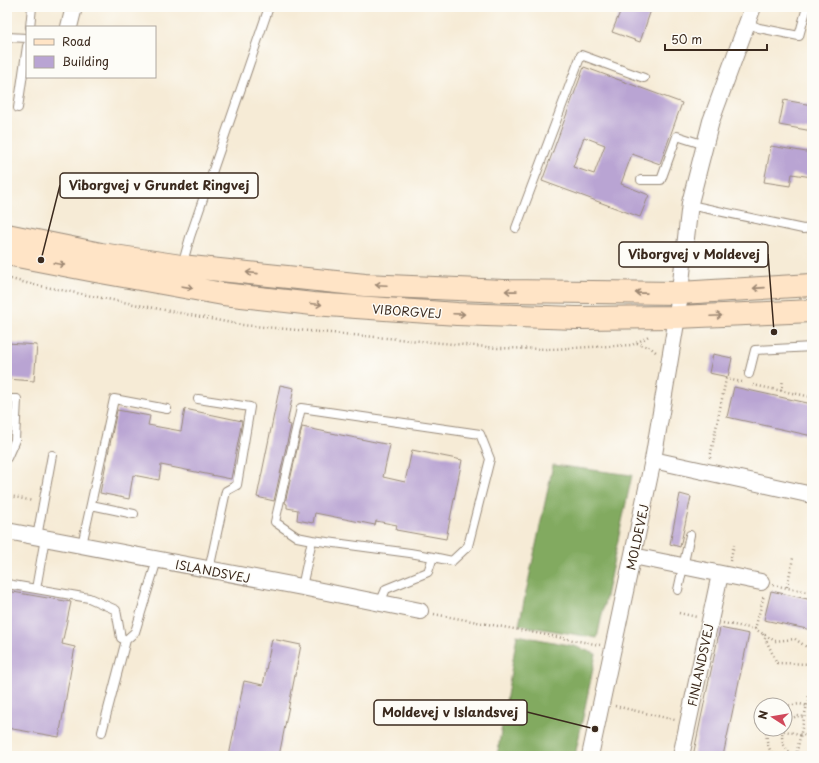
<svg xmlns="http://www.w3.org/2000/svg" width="819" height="763" viewBox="0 0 819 763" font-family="'Playpen Sans',sans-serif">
<rect width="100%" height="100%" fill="#fdfcf7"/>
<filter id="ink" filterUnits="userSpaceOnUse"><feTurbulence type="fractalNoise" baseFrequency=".025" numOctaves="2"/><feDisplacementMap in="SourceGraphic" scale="8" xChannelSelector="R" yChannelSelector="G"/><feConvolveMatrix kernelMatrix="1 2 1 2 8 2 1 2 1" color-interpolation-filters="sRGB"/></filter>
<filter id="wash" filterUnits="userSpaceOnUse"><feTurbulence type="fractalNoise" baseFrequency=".012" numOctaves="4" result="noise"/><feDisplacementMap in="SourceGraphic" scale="16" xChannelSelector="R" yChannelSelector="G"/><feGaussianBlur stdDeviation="0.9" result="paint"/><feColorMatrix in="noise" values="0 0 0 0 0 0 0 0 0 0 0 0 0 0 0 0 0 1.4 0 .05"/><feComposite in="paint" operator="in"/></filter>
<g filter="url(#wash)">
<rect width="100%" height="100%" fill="#f6ebd6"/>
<path fill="#82aa60" stroke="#5e6a3f" d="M553,465L632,475L597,638L519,625Z
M517,635L574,646L596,654L575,756H497Z"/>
<g id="blocks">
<path fill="#b9a4d3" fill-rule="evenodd" d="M622,7H652L640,42L612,32Z
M584,67L682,103L660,164L632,154L621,184L649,195L640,217L542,181ZM584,137L605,145L594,174L573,167Z
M784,100L812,105V131L779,125Z
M771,146L812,153V177L792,174L790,186L764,182Z
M7,343L37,345L34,381L7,379Z
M713,354L732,358L728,377L709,373Z
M280,385L294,388L287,424L291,425L274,501L257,497Z
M734,387L812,404V436L727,417Z
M185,409L242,421L231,479L161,465L159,480L133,475L129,499L100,493L117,410L150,416L148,425L181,431Z
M302,427L390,445L383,477L405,482L412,450L462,460L446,539L396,530L397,525L376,521L375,525L315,513L313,523L297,520L298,510L287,508V504L285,503Z
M680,494L691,497L680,547L670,544Z
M7,591L71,602L62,644L75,647L59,737L7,728Z
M771,591L812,600V630L764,620Z
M720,628L749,634L723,756H693Z
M272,639L301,645L279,756H229L244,681L263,685Z"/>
</g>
</g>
<g filter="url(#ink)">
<use href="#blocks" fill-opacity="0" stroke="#988a7a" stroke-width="1"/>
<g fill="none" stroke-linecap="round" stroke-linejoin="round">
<g stroke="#988a7a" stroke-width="10">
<path id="lane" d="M747,23L759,28L799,36L807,7
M30,27L32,7
M7,37L27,38
M18,108L27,46
M641,180H661L677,136L705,145
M690,205L803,229L812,228
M516,228L581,55L644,78
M182,266L190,237L269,7
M749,374L755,350L812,347
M7,399H17L15,440L7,458
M198,399L250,407L237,485L226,491L209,570
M91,505L134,514
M37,537L52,455
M312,540L410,553L433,557
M82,545L114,399L167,409
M7,584L89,598L116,610L121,638L126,640L102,732
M302,587L312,540L297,537L275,522L301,408L480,434L490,459L468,546L452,561L433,557L428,572L386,589L380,603
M36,589L45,538
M678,590L690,535
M126,640L135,632L157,560"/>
</g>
<g stroke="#988a7a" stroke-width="18">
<path id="street" d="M69,27L74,7
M653,460L812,495
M7,531L302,587L420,611
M633,556L761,582
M590,756L653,460L677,317L690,203L711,121L753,7
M681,756L720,574"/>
</g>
<g stroke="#988a7a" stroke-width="24">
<path id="secondary" d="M7,235L101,254L181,266L365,285L504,291L680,293L812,285
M7,254L90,270L223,294L313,304L457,314L576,318L677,317L812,311"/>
</g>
<path stroke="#988a7a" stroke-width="2.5" stroke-dasharray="1 3" stroke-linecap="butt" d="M7,278L30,284L242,325L498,348L551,349L632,345L644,339L650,335
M637,343L651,348L657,353
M753,385L812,397
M781,391L783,380
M710,458L726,379L742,382
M7,493L10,496L33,501
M730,561L734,545
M773,585L812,593
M787,587L793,558
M679,613L697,617
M434,614L600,645
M723,623L755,629L775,641L795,639L808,648L812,649
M755,629L764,595
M763,634L777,663L812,664
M615,706L675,720
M785,706L800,704L812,707
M785,724L786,721L797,716L804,717
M767,729C766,740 767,747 774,756
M776,729L812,737
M783,729C778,749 794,760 812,754
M796,756L812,681"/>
<use href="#lane" stroke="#fff" stroke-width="8"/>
<use href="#street" stroke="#fff" stroke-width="16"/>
<use href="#secondary" stroke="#ffe4c6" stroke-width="22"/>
</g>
<defs><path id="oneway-shaft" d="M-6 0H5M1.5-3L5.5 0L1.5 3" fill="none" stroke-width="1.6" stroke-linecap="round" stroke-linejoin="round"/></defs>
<g stroke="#9d8772">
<use href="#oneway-shaft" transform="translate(59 264) rotate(11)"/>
<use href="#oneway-shaft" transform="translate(252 273) rotate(-174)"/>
<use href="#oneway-shaft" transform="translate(381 285) rotate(-177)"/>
<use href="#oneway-shaft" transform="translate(187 287) rotate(10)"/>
<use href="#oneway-shaft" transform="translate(759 288) rotate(176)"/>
<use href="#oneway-shaft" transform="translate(511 291) rotate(-179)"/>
<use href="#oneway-shaft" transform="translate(641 293) rotate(-179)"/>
<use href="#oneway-shaft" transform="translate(316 304) rotate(5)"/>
<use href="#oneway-shaft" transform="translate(459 314) rotate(2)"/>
<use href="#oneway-shaft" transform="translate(716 316) rotate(-3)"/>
</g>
</g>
<g text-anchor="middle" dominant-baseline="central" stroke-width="3" stroke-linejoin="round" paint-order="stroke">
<g font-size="12" fill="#3b2a1e" stroke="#fdfcf7">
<text transform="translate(407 311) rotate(4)">VIBORGVEJ</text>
<text transform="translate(637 537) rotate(-78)">MOLDEVEJ</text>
<text transform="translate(213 571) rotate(11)">ISLANDSVEJ</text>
<text transform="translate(700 665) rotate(-78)">FINLANDSVEJ</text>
</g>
</g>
<path fill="none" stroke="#3b2a1e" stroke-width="1.5" d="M41 260L60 185M774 332L768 254M595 729L527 712"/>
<g fill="#3b2a1e" stroke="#fdfcf7" stroke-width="1.5">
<circle cx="41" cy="260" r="4"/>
<circle cx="774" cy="332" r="4"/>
<circle cx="595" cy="729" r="4"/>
</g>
<g fill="#fdfcf7" stroke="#3b2a1e" stroke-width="1.5">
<rect x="60" y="173" width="198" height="25" rx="4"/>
<rect x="619" y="242" width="149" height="25" rx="4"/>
<rect x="374" y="700" width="153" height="25" rx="4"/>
</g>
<g font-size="13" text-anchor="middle" font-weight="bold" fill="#3b2a1e">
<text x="159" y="190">Viborgvej v Grundet Ringvej</text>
<text x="694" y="259">Viborgvej v Moldevej</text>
<text x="450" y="717">Moldevej v Islandsvej</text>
</g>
<rect width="819" height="763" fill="none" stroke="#fdfcf7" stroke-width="24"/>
<rect x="26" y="26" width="130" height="52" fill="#fdfcf7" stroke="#afa8a0"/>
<rect x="34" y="39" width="20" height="6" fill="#ffe4c6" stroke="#afa8a0"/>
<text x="62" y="46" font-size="12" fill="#3b2a1e">Road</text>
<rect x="34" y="56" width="20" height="12" fill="#b9a4d3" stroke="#afa8a0"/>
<text x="62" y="66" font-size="12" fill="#3b2a1e">Building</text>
<g transform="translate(773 717) rotate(282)"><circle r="19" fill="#fdfcf7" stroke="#afa8a0"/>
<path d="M0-3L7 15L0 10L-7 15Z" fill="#d1495b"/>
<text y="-6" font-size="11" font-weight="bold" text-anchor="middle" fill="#3b2a1e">N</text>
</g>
<path d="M665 44v6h102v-6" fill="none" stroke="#3b2a1e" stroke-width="2"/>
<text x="671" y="44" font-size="12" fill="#3b2a1e" stroke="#fdfcf7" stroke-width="3" paint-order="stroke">50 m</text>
</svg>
